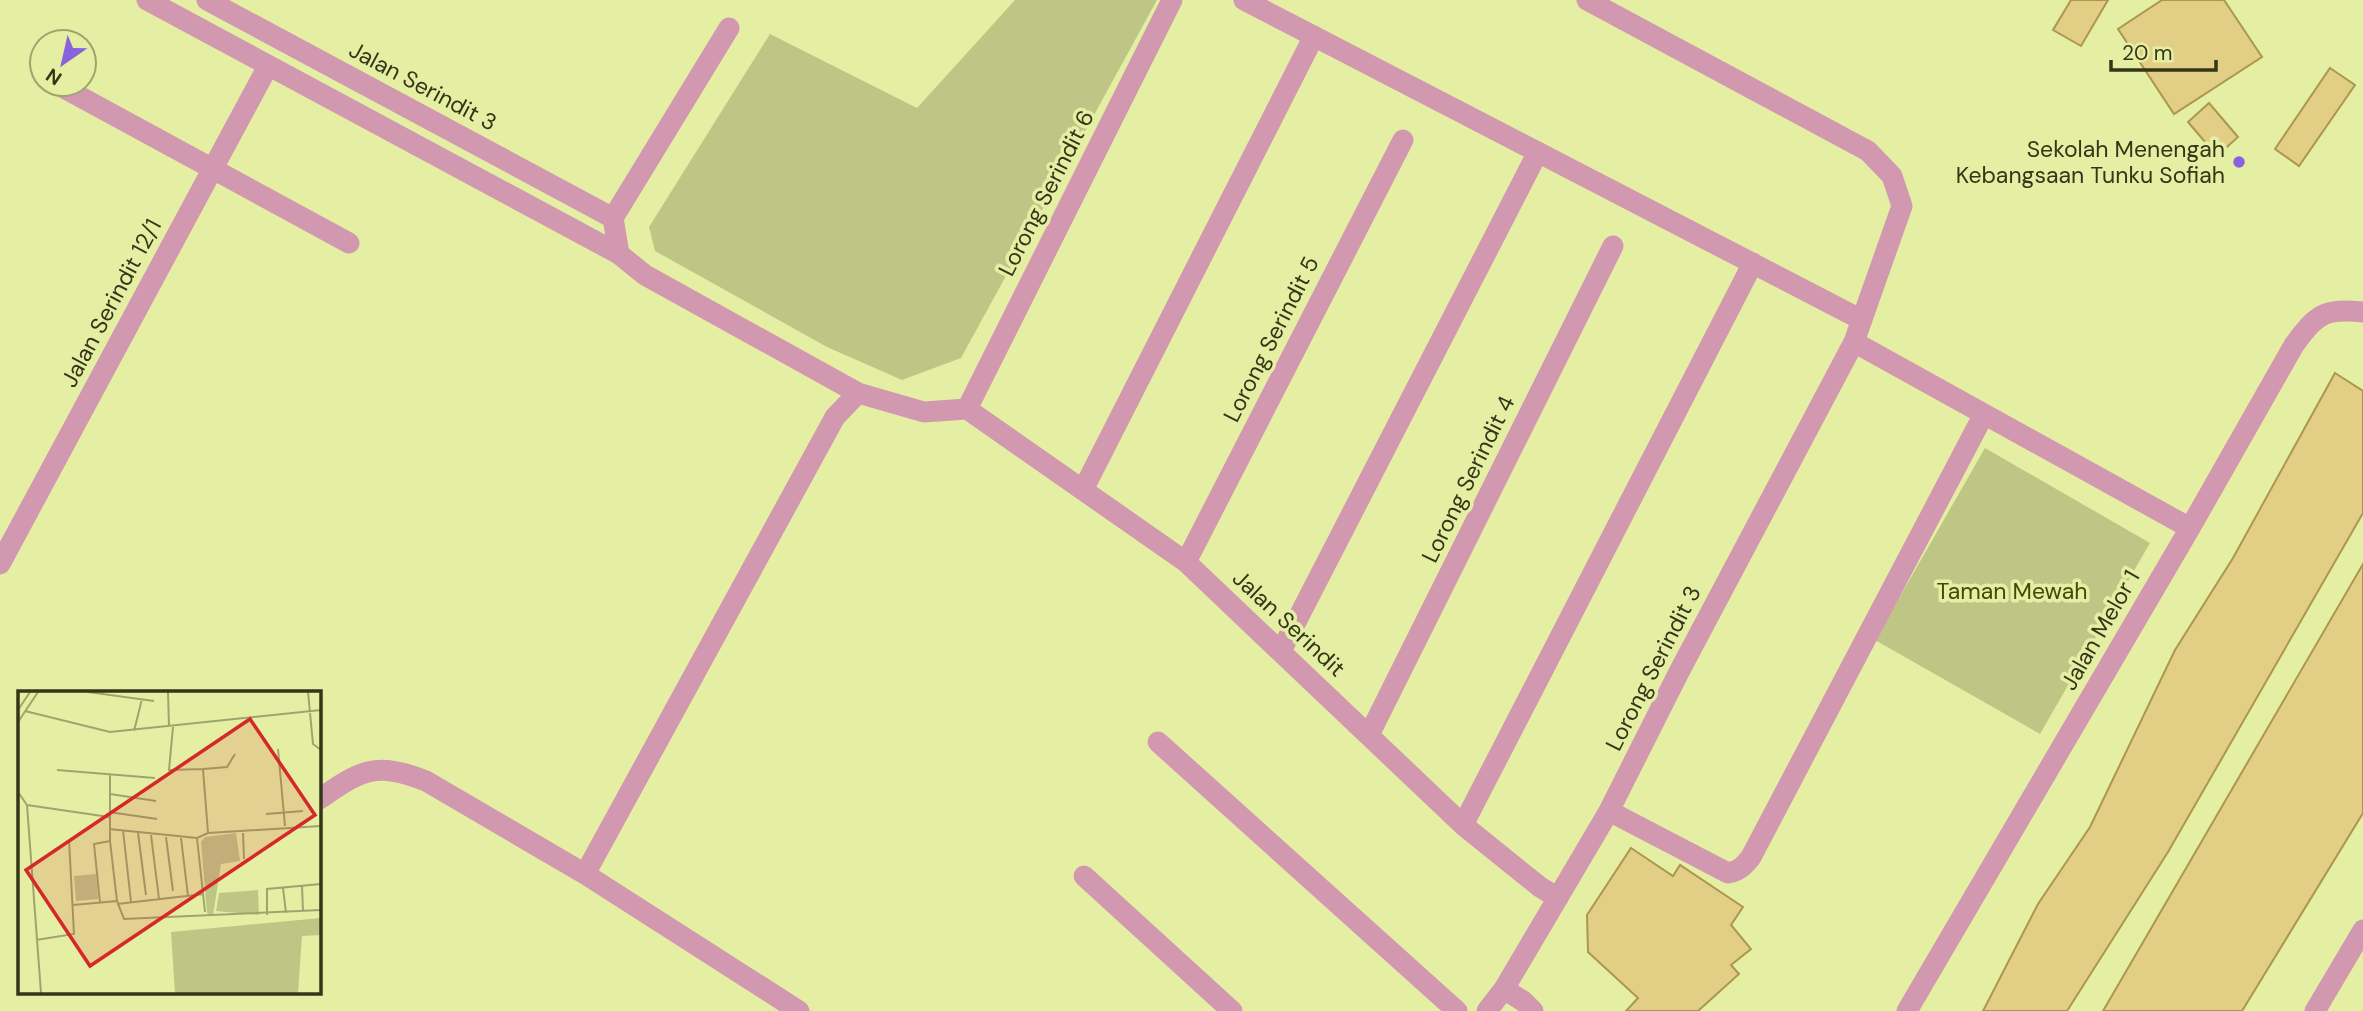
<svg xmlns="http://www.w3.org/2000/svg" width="2363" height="1011" viewBox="0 0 2363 1011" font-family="'DM Sans',sans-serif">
<rect width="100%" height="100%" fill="#e5efa4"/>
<path fill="#bec686" d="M1015,0H1157L961,358L902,380L827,347L655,251L649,227L770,34L917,108Z
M1985,448L2150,543L2040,734L1875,640Z"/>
<path fill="#e2ce84" stroke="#ab974e" stroke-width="2" d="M2071,0H2108L2081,46L2053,30Z
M2162,0H2224L2262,57L2174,114L2118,29Z
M2330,68L2355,85L2299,166L2275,149Z
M2209,103L2238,137L2217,156L2188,122Z
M2335,373L2363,391V513L2168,852L2067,1011H1983L2038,904L2090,827L2175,650L2233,558Z
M2363,564V813L2242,1011H2103Z
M1631,848L1673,876L1680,865L1743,907L1731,925L1751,949L1731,965L1739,974L1698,1011H1626L1638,998L1588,952L1587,915Z"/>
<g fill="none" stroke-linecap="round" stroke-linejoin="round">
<path stroke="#d298af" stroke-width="21" d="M147,0L619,254
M207,0L613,218
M1244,0L1862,320
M729,28L613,218L619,254L645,275L858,393L924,412L967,409
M64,88L349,243
M1854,342L2190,528
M967,409L1186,562L1463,825L1540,887L1558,898
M967,409L1172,0
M1083,490L1314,36
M1186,562L1403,140
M0,564L268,66
M1281,651L1538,152
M1369,735L1613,246
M1158,742L1457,1011
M318,800C361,770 375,761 426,781L585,874
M1609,811L1728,873C1739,871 1744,866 1751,857L1984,414
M1463,825L1753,263
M1084,876L1232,1011
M1504,989L1523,1001L1533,1011
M799,1011L585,874L835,417L858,393
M1487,1011L1504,989L1609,811L1679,672L1854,342L1902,206L1892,176L1868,151L1587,0
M1907,1011L2190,528L2294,345C2317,314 2324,308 2363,312
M2315,1011L2363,930"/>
</g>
<circle fill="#8863dd" stroke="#e5efa4" stroke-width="2.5" cx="2239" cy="162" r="7"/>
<g text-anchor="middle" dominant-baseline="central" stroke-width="7" stroke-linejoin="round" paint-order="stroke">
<g font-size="23" fill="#333718" stroke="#e5efa4">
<text transform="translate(423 86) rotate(28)">Jalan Serindit 3</text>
<text transform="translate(1046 193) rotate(-63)">Lorong Serindit 6</text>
<text transform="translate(111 303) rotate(-62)">Jalan Serindit 12/1</text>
<text transform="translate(1271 339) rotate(-63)">Lorong Serindit 5</text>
<text transform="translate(1468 479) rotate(-64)">Lorong Serindit 4</text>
<text transform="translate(1289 623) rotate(43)">Jalan Serindit</text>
<text transform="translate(2100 630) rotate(-60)">Jalan Melor 1</text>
<text transform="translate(1653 668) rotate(-63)">Lorong Serindit 3</text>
</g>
<g font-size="23" fill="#333718" stroke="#e5efa4" text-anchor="end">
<text x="2225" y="149">Sekolah Menengah<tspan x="2225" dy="26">Kebangsaan Tunku Sofiah</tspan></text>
</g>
<g font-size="23" fill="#444909" stroke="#e5efa4">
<text x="2012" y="591">Taman Mewah</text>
</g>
</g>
<g transform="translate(18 691)">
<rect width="303" height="303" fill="#e5efa4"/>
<path d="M218,142L222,170L203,173L195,225L189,222L183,151L187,146ZM78,183L80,208L58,210L56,185ZM240,199L241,224L198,220L201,202ZM303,227V244L284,245L280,302H157L153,241Z" fill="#bec686"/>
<path fill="none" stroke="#9ea56c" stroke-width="2" d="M70,1L136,10M150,1L151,36M290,1L295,53L303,59M0,19L12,1M7,20L92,41L303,19M0,31L20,1M155,36L151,79L185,78L190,142M116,40L124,8M260,58L267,135M185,78L209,76L217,63M39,79L137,87M92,84V150L99,210L106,228L303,219M0,101L9,114L23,302M92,103L138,110M9,114L91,126M91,121L139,128M248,123L285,120M91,138L179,147L190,142L303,135M105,139L113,211M120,142L128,204M225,142L226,168M133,144L141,208M148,146L155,200M163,147L170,205M179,147L187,221M284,195L285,220M265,197L268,222M82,212L76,153L92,150M99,213L186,203M55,214L99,210M249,224V198L303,193M18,249L56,243L51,149"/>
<path fill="#d62828" fill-opacity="0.15" stroke="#d62828" stroke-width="3.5" d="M232,28L297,124L72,275L8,179Z"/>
<rect width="303" height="303" fill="none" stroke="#333718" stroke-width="3.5"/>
</g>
<g transform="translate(63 63) rotate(214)"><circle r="33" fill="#e5efa4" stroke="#9ea56c" stroke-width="2"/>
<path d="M0-5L12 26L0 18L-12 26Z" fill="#8863dd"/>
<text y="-10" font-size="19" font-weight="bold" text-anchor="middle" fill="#333718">N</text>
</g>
<path d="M2111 60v10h105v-10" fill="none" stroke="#333718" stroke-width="3.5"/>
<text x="2122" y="60" font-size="21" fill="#333718" stroke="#e5efa4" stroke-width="5" paint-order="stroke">20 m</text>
</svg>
